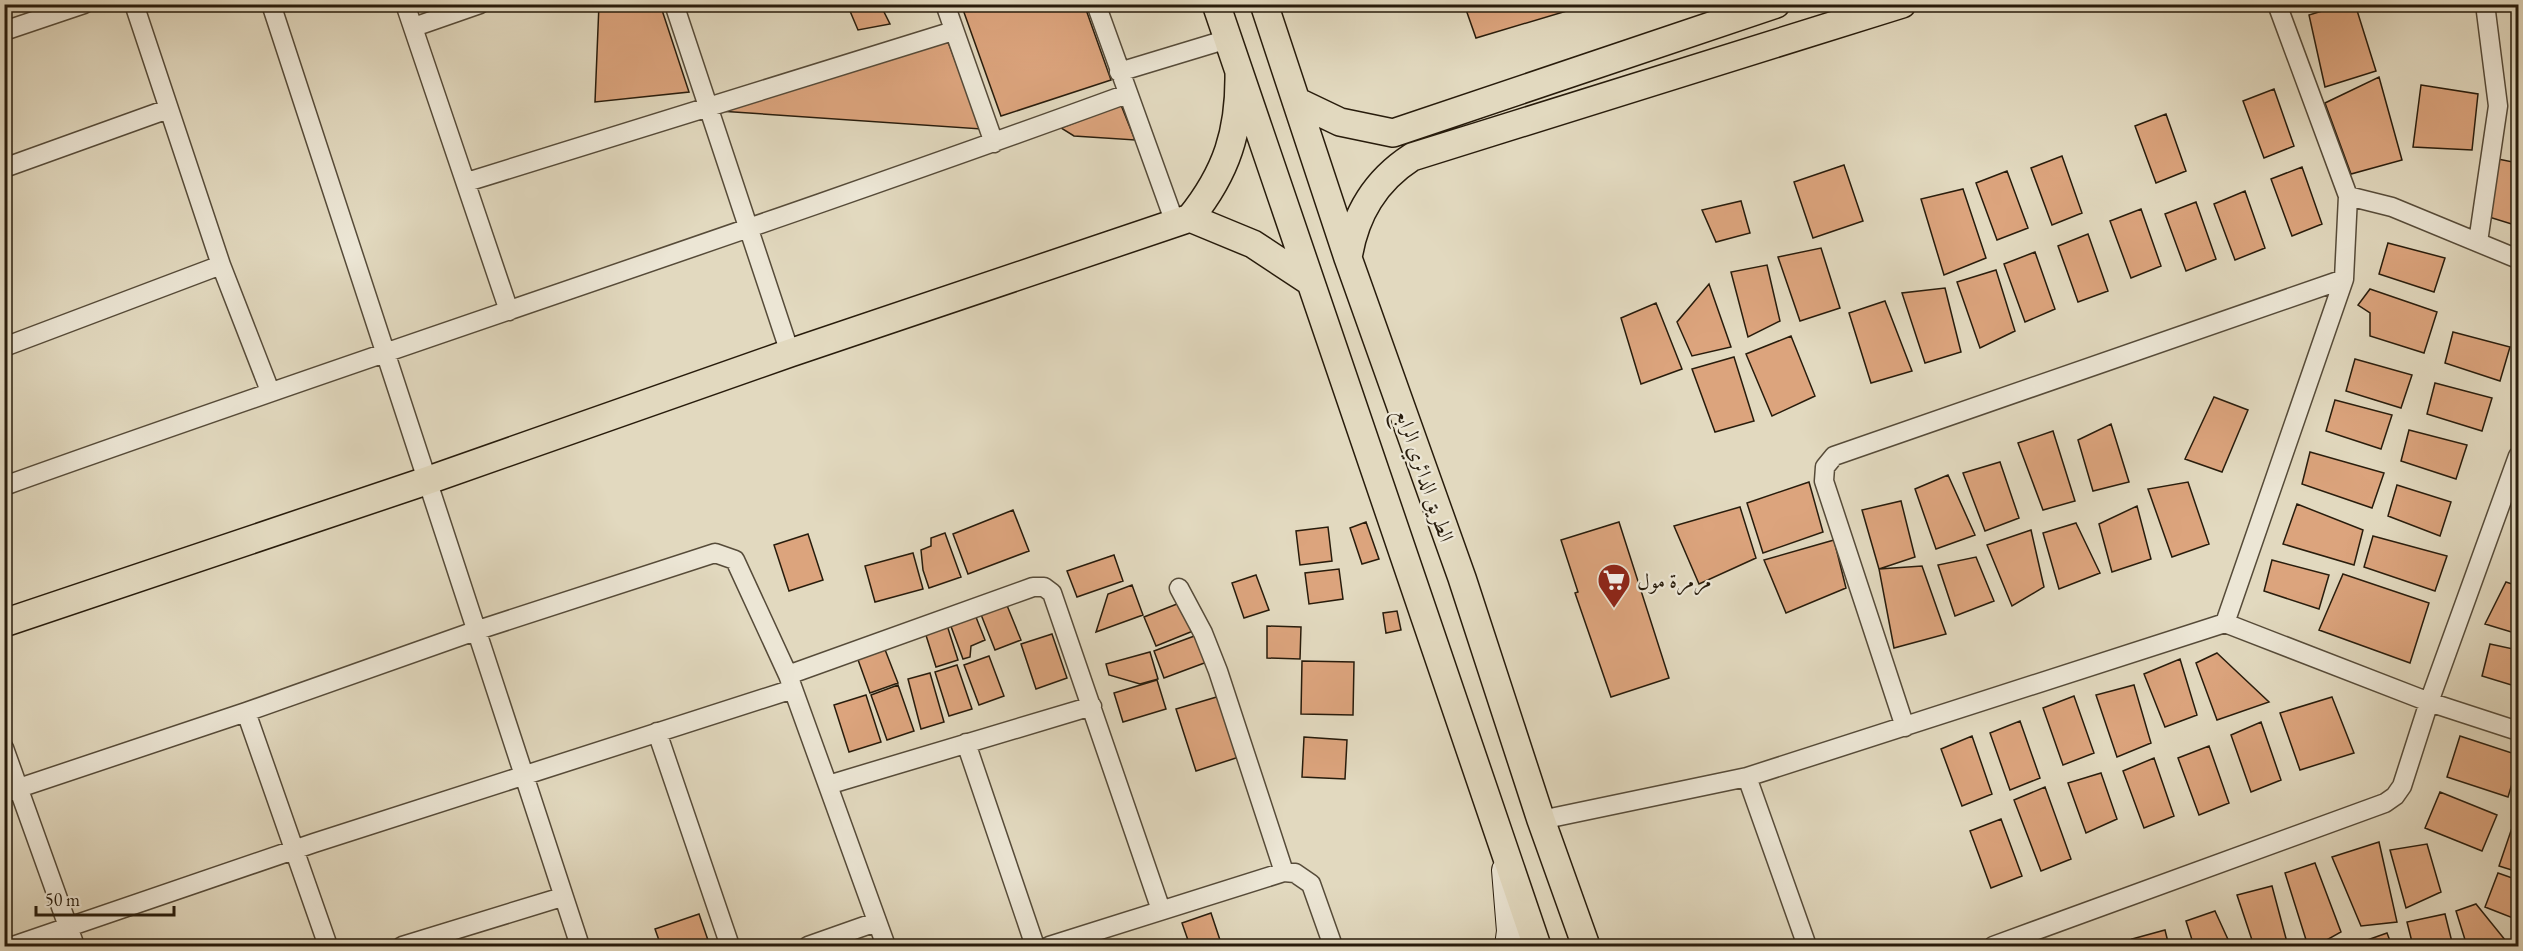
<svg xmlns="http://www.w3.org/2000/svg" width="2523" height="951" viewBox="0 0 2523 951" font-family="'EB Garamond',Amiri,serif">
<rect width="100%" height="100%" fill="#e2d9bf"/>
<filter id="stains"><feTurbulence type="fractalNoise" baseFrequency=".00333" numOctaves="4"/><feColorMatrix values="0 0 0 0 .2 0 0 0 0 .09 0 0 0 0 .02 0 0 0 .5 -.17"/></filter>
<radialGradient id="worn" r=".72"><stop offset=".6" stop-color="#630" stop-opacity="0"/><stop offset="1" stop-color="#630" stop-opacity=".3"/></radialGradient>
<path fill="#dca47d" stroke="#281c0c" stroke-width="1.5" d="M599,4H660L689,92L595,102Z
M847,4H880L890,24L858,30Z
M961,4H1084L1111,80L1001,116Z
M1464,4H1590L1476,38Z
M2345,4H2355L2376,71L2325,87L2309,15Z
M947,39L981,129L719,111Z
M2379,77L2402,160L2351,174L2325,103Z
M2421,85L2478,94L2472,150L2413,147Z
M2274,89L2294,146L2264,158L2243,101Z
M1121,105L1135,140L1074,136L1061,128Z
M2166,114L2186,171L2156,183L2135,126Z
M2062,156L2082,213L2052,225L2031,168Z
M2498,159L2518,163V226L2489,217Z
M1844,165L1863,221L1813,238L1794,182Z
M2302,167L2322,224L2292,236L2271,179Z
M2007,171L2028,228L1997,240L1976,183Z
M1963,189L1986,258L1944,275L1921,199Z
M2245,191L2265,248L2235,260L2214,204Z
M1741,201L1750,233L1716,242L1702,210Z
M2196,202L2216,259L2186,271L2165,214Z
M2141,209L2161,266L2131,278L2110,221Z
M2088,234L2108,291L2078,302L2058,246Z
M2388,243L2445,258L2434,292L2379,274Z
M1821,248L1840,308L1800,321L1778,257Z
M2035,252L2055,309L2025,322L2004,264Z
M1767,265L1780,321L1748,337L1731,272Z
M1996,270L2015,331L1980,348L1957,282Z
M1709,284L1731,347L1692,356L1677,322Z
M1945,288L1961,352L1925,363L1902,293Z
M2370,289L2437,312L2424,353L2370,336V313L2358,305Z
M1885,301L1912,371L1871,383L1849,313Z
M1656,303L1682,369L1641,384L1621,318Z
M2453,332L2510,347L2500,381L2445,363Z
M1791,336L1815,396L1772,416L1746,354Z
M1734,357L1754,421L1715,432L1692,369Z
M2355,359L2412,375L2401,408L2346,391Z
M2435,383L2492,398L2482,431L2427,414Z
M2214,397L2248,410L2222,472L2185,459Z
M2335,400L2392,415L2381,449L2326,431Z
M2111,424L2129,482L2093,491L2078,440Z
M2409,430L2467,445L2456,479L2401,461Z
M2053,431L2075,501L2043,510L2018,443Z
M2310,452L2384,473L2372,508L2302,484Z
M2000,462L2019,518L1985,531L1963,473Z
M1948,475L1975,535L1936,549L1915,489Z
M1809,482L1823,532L1763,553L1747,503Z
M2188,482L2209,544L2172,557L2148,489Z
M2397,485L2451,502L2440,536L2388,516Z
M1901,501L1915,557L1879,569L1862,510Z
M2297,504L2363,530L2354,565L2283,544Z
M2137,506L2151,559L2112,572L2099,524Z
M1740,507L1756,558L1699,584L1674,526Z
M1013,510L1029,551L968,574L953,534Z
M1366,522L1379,559L1362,564L1350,528Z
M1619,522L1669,678L1611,697L1575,593L1578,592L1561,540Z
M2076,523L2100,573L2059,589L2043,533Z
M1328,527L1332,561L1300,565L1296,531Z
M2031,530L2044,587L2012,606L1987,545Z
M945,533L961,577L929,588L923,570L921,550L931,546V538Z
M808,534L823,580L789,591L774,545Z
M2373,536L2447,556L2435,591L2364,567Z
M1834,540L1846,588L1786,613L1764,560Z
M913,553L923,589L875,602L865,566Z
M1114,555L1123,581L1077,597L1067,571Z
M1976,557L1994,601L1955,616L1938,565Z
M2272,560L2329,575L2319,609L2264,591Z
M1922,566L1946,634L1894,648L1879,569Z
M1339,569L1343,599L1309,604L1305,573Z
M2343,574L2429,603L2410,663L2319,630Z
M1256,575L1269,610L1244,618L1232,583Z
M2506,582L2518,586V634L2485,624Z
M1132,585L1143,615L1096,632L1108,594Z
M1182,602L1193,631L1156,646L1144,617Z
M1006,603L1021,640L995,650L980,612Z
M1397,611L1401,630L1386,633L1383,613Z
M974,612L985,640L971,646L970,657L963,659L949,621Z
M946,622L958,660L936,667L924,629Z
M1267,626L1301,627L1300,659L1267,658Z
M1052,634L1067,678L1036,689L1021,644Z
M1197,635L1207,662L1164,678L1154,651Z
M2490,644L2518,650V687L2482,676Z
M884,647L898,683L870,693L857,657Z
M1150,652L1158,679L1140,684L1109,675L1106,664Z
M2217,653L2269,702L2217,720L2196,663Z
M989,656L1004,696L979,705L964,665Z
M2180,659L2197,715L2165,727L2144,674Z
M1302,661L1354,662L1353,715L1301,714Z
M957,665L972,709L949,716L935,672Z
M930,673L944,722L921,729L908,679Z
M1157,680L1166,709L1123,722L1114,693Z
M898,685L914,731L887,740L871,695Z
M2134,685L2151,743L2117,757L2096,695Z
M866,695L881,742L849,752L834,705Z
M1220,696L1239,757L1196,771L1176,709Z
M2074,696L2094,753L2063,765L2043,708Z
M2332,697L2354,753L2300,770L2280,713Z
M2020,721L2040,778L2010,790L1990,733Z
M2261,722L2281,780L2251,792L2231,735Z
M1972,736L1992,794L1962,806L1941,749Z
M2460,736L2518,755V764L2508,797L2447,777Z
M1304,737L1347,740L1345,779L1302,777Z
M2209,746L2229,803L2199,815L2178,758Z
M2154,758L2174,816L2144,828L2123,771Z
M2101,773L2117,819L2086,833L2068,783Z
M2045,787L2071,859L2041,871L2014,800Z
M2440,792L2497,815L2482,851L2425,828Z
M2516,816L2518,817V872L2499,866Z
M2001,819L2022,876L1991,888L1970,831Z
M2379,842L2397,922L2361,926L2332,857Z
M2427,844L2441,892L2406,908L2390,850Z
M2315,863L2341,932L2316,946H2308L2285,873Z
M2498,873L2518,880V920L2485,907Z
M2272,886L2288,946H2254L2237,895Z
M2476,904L2510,946H2467L2456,911Z
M2215,911L2231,946H2194L2186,921Z
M1211,913L1222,946H1190L1182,923Z
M699,914L710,946H661L655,929Z
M2445,914L2453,946H2413L2407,922Z
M2165,930L2169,946H2135L2132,939Z
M2387,933L2392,946H2353V945Z"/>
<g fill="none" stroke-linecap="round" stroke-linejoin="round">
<g stroke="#564b39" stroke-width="21">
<path id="street" d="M134,4L221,265L270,391
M271,4L580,946
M405,4L509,311
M674,4L790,353
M945,4L994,143
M1096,4L1175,223
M414,27L480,4
M4,31L84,4
M1119,72L1228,39
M4,168L168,109
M467,182L953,31
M2348,196L2392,207L2518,259
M2478,242L2498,106L2485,4
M4,347L221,265
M4,486C378,352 755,230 1127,94
M1179,588L1203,633L1218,671L1284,872L1295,873L1311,884L1333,946
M2225,623L2344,279L2348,196L2277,4
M788,675L1033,587H1044L1052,593L1161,910
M246,712L328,946
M1905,727L1824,481L1825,467L1834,456L2344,279
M657,732L730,946
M966,743L1035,946
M4,748L75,946
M828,785L1092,706
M4,793L246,712L475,631L715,553L735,560L788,675L886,946
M1541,820L1747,777
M13,946L314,843L793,689
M402,946L562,897
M808,946L876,922
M1049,946L1284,872
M1807,946L1747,777L2225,623L2429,702L2518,731
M1993,946L2385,803L2395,796L2402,786L2429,702L2518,456"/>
</g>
<g stroke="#281c0c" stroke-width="28">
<path id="secondary" d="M1505,870L1510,931L1508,946"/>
</g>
<g stroke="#281c0c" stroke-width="30">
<path id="primary" d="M1216,4L1537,946
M1264,4L1348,258L1462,578L1541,820L1586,946
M1296,101L1340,122L1393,133L1776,4
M1190,218L1253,244L1309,281
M1348,258C1355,214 1375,181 1412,157L1902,4
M4,623L426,481L790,353L1190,218C1227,172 1240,131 1239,72"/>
</g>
<use href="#street" stroke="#ece6d5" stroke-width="18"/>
<use href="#secondary" stroke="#ece6d5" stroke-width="26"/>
<use href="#primary" stroke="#e2d9bf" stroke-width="27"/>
</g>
<defs>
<g id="supermarket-pin" transform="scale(1.725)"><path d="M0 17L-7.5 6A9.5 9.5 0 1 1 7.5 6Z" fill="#8f2418" stroke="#ece6d5"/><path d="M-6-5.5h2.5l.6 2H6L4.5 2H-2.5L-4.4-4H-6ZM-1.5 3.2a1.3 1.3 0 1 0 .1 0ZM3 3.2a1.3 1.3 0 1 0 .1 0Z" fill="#fff"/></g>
</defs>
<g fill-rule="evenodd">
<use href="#supermarket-pin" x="1614" y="580"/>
</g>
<g text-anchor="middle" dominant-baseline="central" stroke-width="4.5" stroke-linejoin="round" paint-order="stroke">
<g font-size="21" fill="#281c0c" stroke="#ece6d5">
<text transform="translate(1425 475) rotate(71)">الطريق الدائري الرابع</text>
</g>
<g font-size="21" fill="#281c0c" stroke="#ece6d5" text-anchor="start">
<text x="1637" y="580">مرمرة مول</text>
</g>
</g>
<rect width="2523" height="951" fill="none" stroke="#e2d9bf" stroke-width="24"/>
<rect x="6" y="6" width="2511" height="939" fill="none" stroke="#281c0c" stroke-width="3"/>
<rect x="12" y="12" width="2499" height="927" fill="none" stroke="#281c0c" stroke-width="1.5"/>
<path d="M36 906v9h138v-9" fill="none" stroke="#281c0c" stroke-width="3"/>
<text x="45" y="906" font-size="18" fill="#281c0c" stroke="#ece6d5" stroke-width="4.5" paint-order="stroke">50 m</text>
<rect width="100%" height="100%" filter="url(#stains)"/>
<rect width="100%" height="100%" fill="url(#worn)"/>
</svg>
